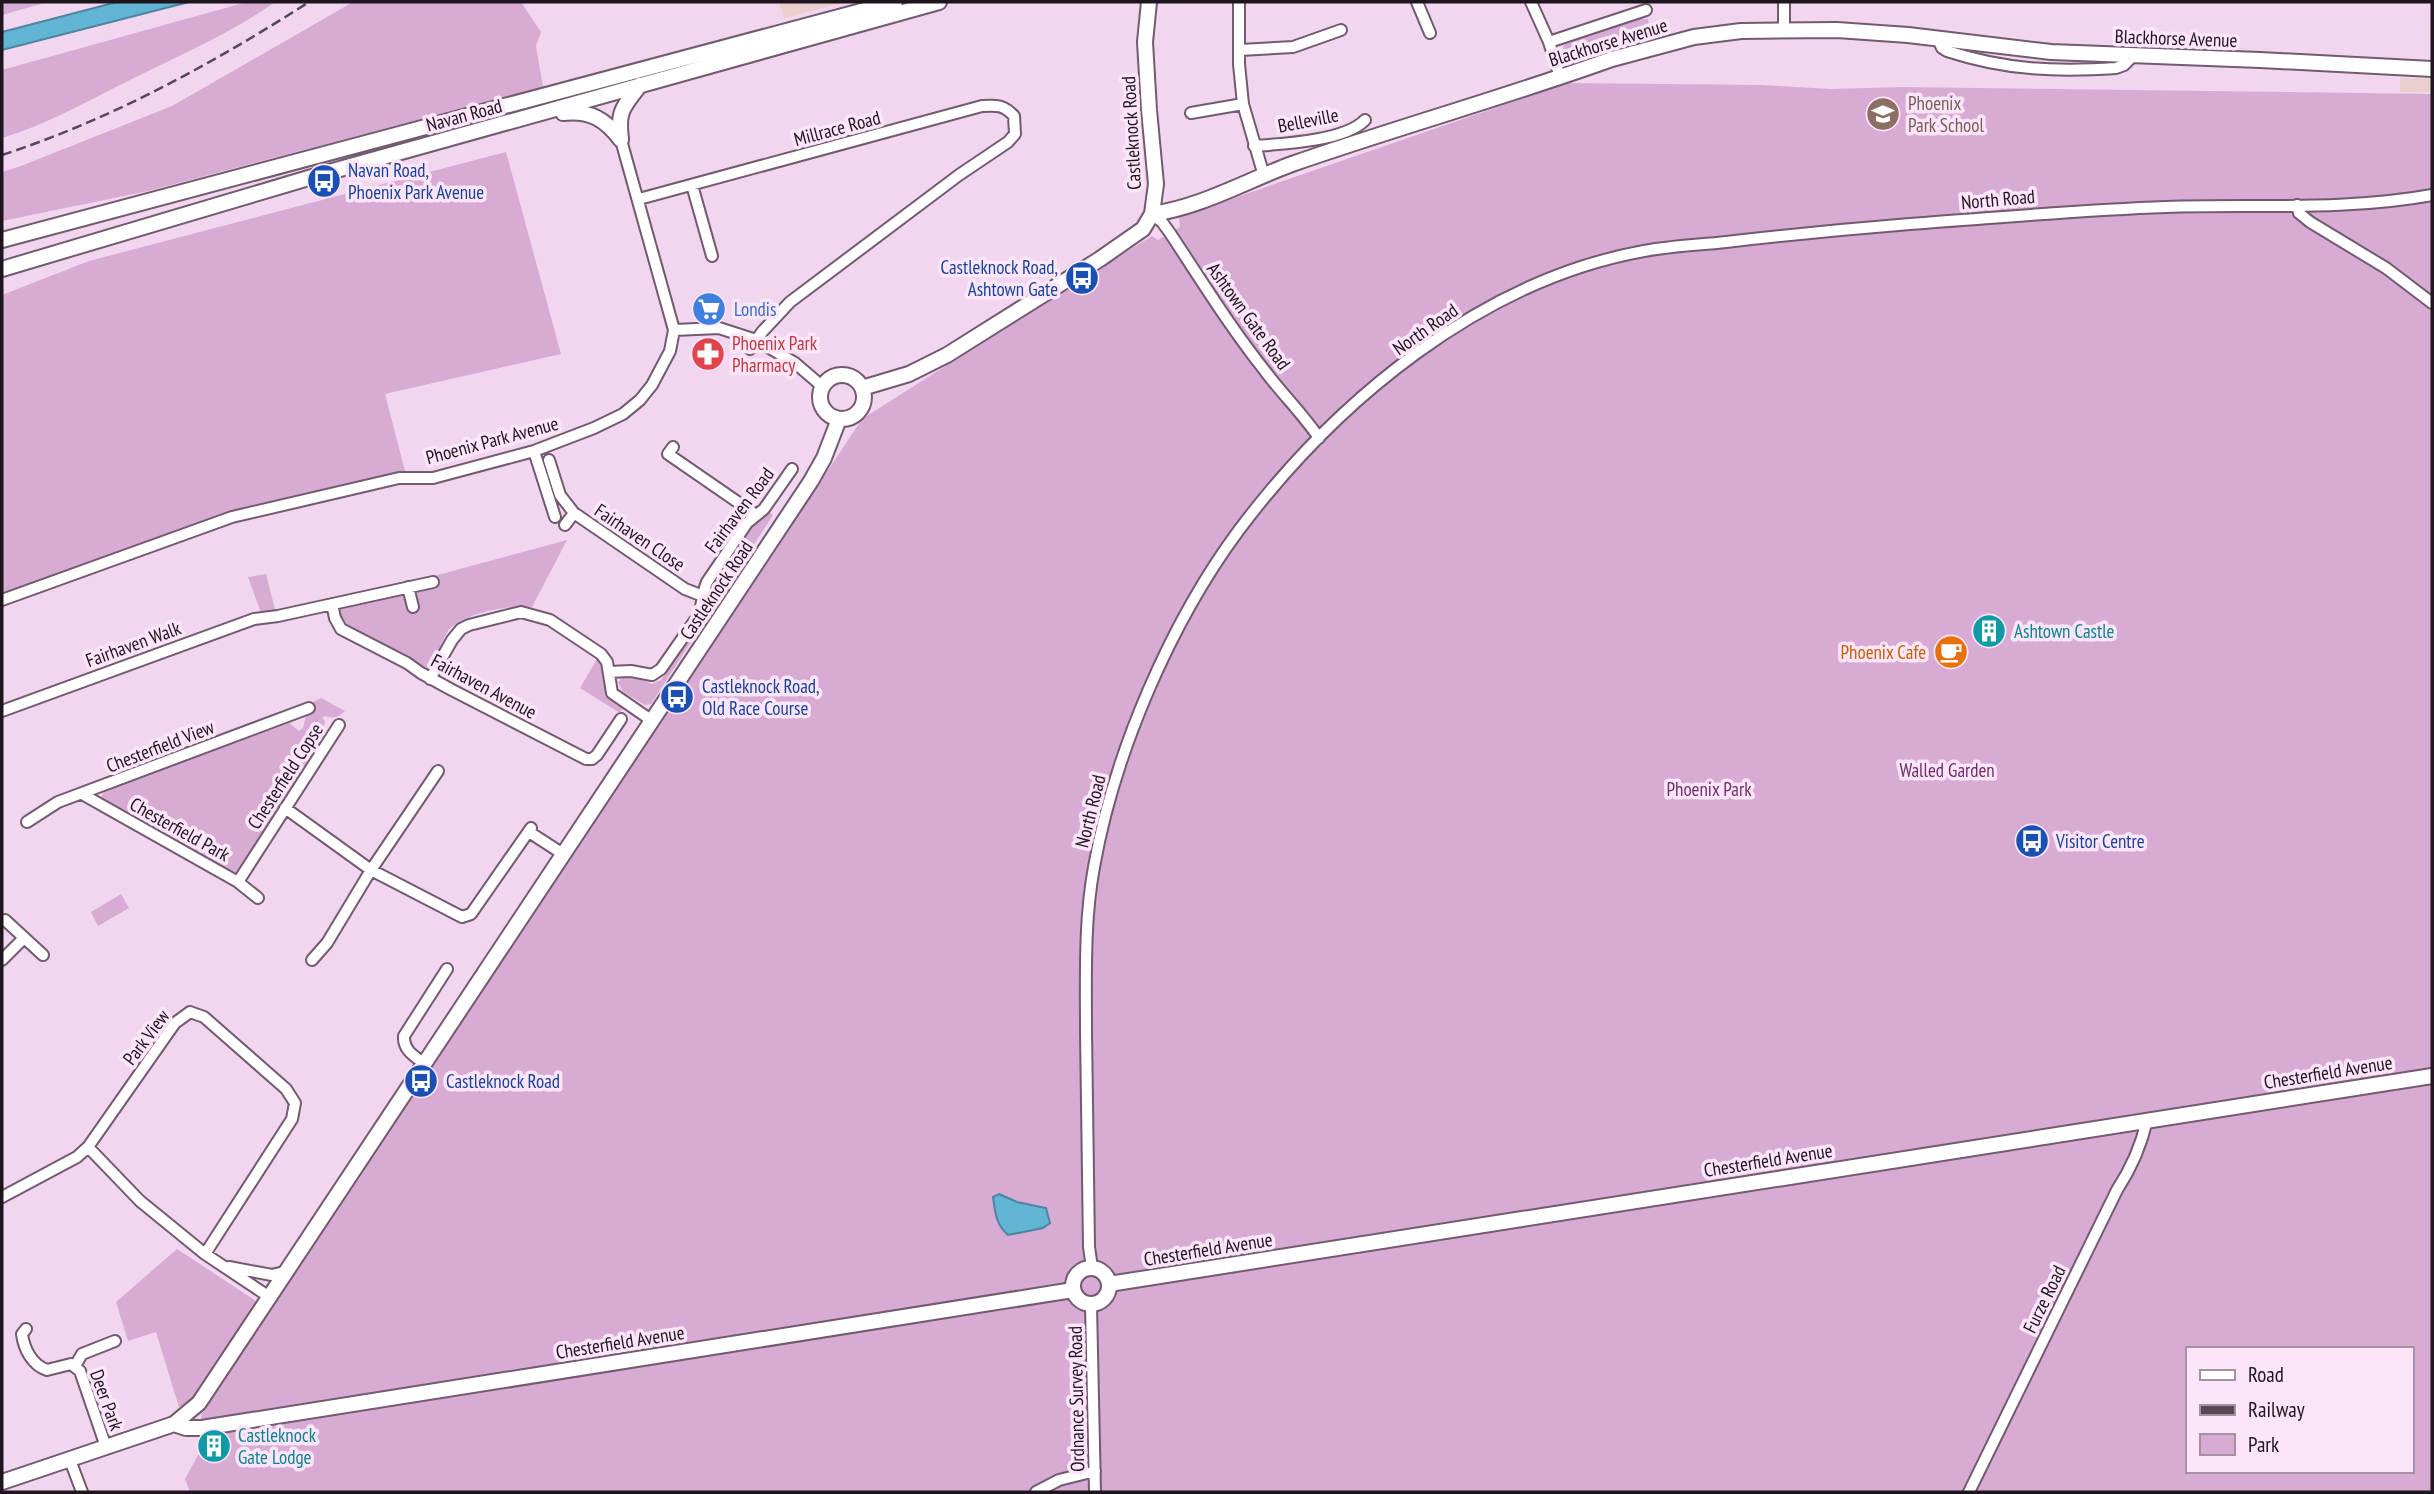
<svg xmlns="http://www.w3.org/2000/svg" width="2434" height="1494" viewBox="0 0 2434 1494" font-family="'PT Sans Narrow',sans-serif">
<rect width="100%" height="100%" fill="#f2d6ef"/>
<path fill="#eacfcc" d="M779,2H846L784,18Z
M2400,78L2432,79V92H2400Z"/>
<path fill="#d7abd3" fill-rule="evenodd" d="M2,2H44V3L2,15Z
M247,2H275C229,35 175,57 124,83C84,103 45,125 2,138V70Z
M353,2H521L541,32L536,46L543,87L148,191L2,221V172L21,166L172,106Z
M1635,19H1648L1649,28L1644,37L1625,35L1594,46L1579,55L1563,54L1564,41Z
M1567,83L1761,85L1832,89L1902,87L2432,94V1492H190L185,1479L203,1446L201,1415L862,419L991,337V335L1027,310L1039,306L1152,236L1158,240L1180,227L1179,217ZM2187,1349H2411V1471H2187Z
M506,152L561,354L385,394L405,471L232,512L2,596V295L89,261Z
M769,512L773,515L651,704L645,705L623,692L618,682L622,678L639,679L652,684L661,680L705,616L710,590L756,522Z
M567,540L532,607C512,604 461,613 448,631C440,643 437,659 427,670L423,671L386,646L343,625L338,612L343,605L403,593L415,595L418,589L432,585L434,576Z
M266,574L276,613H261L248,577Z
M597,659C603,667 602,671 603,681C605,693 614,701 623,708L620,713L580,688Z
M321,698L345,711C339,717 333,719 325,716L322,718L325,721L322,738L241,870L233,873L101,799L102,795L107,789L289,723L299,731L303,728L306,716L316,710L313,702Z
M121,894L129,908L98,926L91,912Z
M177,1249L256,1301L255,1308L200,1391L192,1401L179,1407L156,1332L128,1341L116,1302Z"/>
<path fill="#62b4d4" stroke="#4e849d" stroke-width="2" d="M117,2H189L2,50V32Z
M999,1194L1017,1202L1046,1208L1050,1223L1043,1228L1008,1235C996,1225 995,1212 993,1197Z"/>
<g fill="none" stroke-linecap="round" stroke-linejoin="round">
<g stroke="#725a6f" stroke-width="14">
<path id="street" d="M1239,2V64L1243,104L1264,176
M1417,2L1430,33
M1531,2L1549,42L1560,77
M1784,2V29
M1938,39L1942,48L1947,51C2005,70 2056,72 2116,68L2124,65L2134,55
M1549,42L1646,10
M1240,50L1293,47L1341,30
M1191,113L1243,104
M1254,146C1282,144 1345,141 1365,120
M692,185L712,256
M639,199L982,106C997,105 1004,105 1014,116L1015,134L1008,142L959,175L790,302L762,332L750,349
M2297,205L2299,213L2310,222L2386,268L2432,303
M1152,214L1162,222L1170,233C1201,280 1230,327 1265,371C1282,394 1303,414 1319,438
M674,330L719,328L756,340L795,363L823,387
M673,447L668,454L755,514
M534,451L555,517
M549,460L560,495L574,513L685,589L703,596
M565,525L574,513
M408,587L413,607
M2,600L232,517L399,478H433L534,451L594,428L623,414L640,400L652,385L670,351L674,330L621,140
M332,604L335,618L341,629L407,663L421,673L452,690L586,759H592L597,755L621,719
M609,672L631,671L652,675L661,669L698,616C703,605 702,593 707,582L747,523L764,509L792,469
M430,679L452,640L461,629L469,625L521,612L550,620L601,654L607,662L612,693L651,720
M2,711L254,619L278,616L433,582
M82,794L238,882L258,898
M285,808L371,870L462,917L471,914L531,828
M27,822L58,802L309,708
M529,832L563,854
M238,882L339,725
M5,920L43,955
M2,960L24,938
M312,960L327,943L371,870L438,771
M425,1064C414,1056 403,1050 404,1036L447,969
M2,1197L77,1157L88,1147
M205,1254L140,1201L88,1147L175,1023L190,1012L204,1017L286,1089L295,1103L292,1119L205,1254L271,1298
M229,1267L272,1275L288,1271
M1092,1268L1089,1247C1088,1175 1087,1103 1086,1031C1086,977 1084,921 1094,867C1114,754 1170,623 1239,530C1336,401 1481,280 1644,251C1671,246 1699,245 1726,242C1787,235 1848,229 1910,224C1996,218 2079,210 2166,207C2254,204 2345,211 2432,195
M1091,1305L1095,1492
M26,1329L22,1334C24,1349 32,1365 47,1370L71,1364L80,1371L106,1447
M75,1366L82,1354L115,1341
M70,1460L82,1492
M1036,1492L1059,1480L1095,1471
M1969,1492L2117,1190C2132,1167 2141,1147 2147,1120"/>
</g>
<g stroke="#725a6f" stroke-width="18">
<path id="secondary" d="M563,113C590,110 605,119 621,140
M621,138C617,111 624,106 640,85
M1152,214C1201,207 1246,181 1292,164C1398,127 1506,97 1612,59L1694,37L1741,31L1837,30L1908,35L2051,52L2260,60L2432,69
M2,240L895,2
M2,269L322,174L939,2
M820 397a22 22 0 1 1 44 0a22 22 0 1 1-44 0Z
M862,388L909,374L947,355L1100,259L1143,229L1152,214L1156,184L1149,110L1145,42L1149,2
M1073 1286a18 18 0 1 1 36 0a18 18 0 1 1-36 0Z
M1109,1284L2432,1076
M174,1424L186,1428H202L1073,1290
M2,1482L174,1424L199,1403L811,481L824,458L839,419"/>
</g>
<use href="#street" stroke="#fff" stroke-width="10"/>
<use href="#secondary" stroke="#fff" stroke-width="14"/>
<path stroke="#564855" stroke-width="2.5" stroke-dasharray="10 5" stroke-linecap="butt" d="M2,155C112,119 212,64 309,2"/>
</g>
<defs>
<g id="school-disc" transform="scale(1.75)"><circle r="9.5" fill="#8d6e63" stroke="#fce5f9"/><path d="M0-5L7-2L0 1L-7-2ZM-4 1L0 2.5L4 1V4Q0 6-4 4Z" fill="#fff"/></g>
<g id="bus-disc" transform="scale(1.75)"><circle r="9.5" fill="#1a4fb4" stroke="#fce5f9"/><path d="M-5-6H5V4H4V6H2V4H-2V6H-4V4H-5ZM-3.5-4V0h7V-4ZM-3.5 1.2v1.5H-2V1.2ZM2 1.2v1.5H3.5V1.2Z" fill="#fff"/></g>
<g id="supermarket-disc" transform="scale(1.75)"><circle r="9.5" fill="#3f7fe0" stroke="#fce5f9"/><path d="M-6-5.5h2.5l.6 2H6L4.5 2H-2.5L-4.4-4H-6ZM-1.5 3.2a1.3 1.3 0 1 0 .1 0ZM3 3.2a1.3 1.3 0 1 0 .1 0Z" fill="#fff"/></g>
<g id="pharmacy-disc" transform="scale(1.75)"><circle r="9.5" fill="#e0444e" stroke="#fce5f9"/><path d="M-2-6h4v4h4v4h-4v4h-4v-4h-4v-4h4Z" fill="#fff"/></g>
<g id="building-disc" transform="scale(1.75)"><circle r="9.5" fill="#0f9aa8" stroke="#fce5f9"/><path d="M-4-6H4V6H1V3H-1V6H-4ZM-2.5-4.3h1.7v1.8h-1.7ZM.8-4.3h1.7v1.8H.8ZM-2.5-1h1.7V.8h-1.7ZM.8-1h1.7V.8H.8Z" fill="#fff"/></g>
<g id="cafe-disc" transform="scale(1.75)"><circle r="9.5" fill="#e8710a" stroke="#fce5f9"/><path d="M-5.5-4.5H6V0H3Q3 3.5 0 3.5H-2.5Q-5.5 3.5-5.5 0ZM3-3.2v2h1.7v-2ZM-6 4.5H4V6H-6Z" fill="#fff"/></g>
</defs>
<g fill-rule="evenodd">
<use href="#school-disc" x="1883" y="114"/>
<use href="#bus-disc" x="324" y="181"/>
<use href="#bus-disc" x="1082" y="278"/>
<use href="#supermarket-disc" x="709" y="309"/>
<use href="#pharmacy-disc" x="708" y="354"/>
<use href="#building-disc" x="1989" y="631"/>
<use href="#cafe-disc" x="1951" y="652"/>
<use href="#bus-disc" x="677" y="697"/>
<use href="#bus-disc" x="2032" y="841"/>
<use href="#bus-disc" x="421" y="1081"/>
<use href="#building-disc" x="214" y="1446"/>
</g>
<g text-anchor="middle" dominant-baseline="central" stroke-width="7" stroke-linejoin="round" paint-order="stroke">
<g font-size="19" fill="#1f151e" stroke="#fce5f9">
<text transform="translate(2176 38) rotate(2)">Blackhorse Avenue</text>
<text transform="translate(1608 42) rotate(-17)">Blackhorse Avenue</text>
<text transform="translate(464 115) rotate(-15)">Navan Road</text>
<text transform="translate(1308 120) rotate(-11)">Belleville</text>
<text transform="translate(837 128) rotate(-15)">Millrace Road</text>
<text transform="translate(1131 133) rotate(-93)">Castleknock Road</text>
<text transform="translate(1998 199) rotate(-5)">North Road</text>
<text transform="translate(1249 316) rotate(54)">Ashtown Gate Road</text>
<text transform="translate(1425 329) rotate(-35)">North Road</text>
<text transform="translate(492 440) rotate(-15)">Phoenix Park Avenue</text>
<text transform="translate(739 510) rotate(-53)">Fairhaven Road</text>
<text transform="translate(640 537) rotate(34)">Fairhaven Close</text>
<text transform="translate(716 590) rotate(-56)">Castleknock Road</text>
<text transform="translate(133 644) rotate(-20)">Fairhaven Walk</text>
<text transform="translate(484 686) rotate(28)">Fairhaven Avenue</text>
<text transform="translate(160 746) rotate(-21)">Chesterfield View</text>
<text transform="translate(285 776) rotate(-57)">Chesterfield Copse</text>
<text transform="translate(1090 811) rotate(-76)">North Road</text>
<text transform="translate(180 829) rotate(29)">Chesterfield Park</text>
<text transform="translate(146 1037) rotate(-53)">Park View</text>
<text transform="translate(2328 1072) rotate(-9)">Chesterfield Avenue</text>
<text transform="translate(1768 1160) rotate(-9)">Chesterfield Avenue</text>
<text transform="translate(1208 1249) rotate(-9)">Chesterfield Avenue</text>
<text transform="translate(2044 1299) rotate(-64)">Furze Road</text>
<text transform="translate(620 1342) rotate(-9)">Chesterfield Avenue</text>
<text transform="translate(1076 1399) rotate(-91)">Ordnance Survey Road</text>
<text transform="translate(107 1400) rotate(70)">Deer Park</text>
</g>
<g font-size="19" fill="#785e54" stroke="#fce5f9" text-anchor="start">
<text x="1908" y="103">Phoenix<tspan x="1908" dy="22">Park School</tspan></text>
</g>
<g font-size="19" fill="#164399" stroke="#fce5f9" text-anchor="start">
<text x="348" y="170">Navan Road,<tspan x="348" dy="22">Phoenix Park Avenue</tspan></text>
<text x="1058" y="267" text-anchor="end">Castleknock Road,<tspan x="1058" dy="22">Ashtown Gate</tspan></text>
<text x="702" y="686">Castleknock Road,<tspan x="702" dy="22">Old Race Course</tspan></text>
<text x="2056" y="841">Visitor Centre</text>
<text x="446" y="1081">Castleknock Road</text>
</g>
<g font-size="19" fill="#366cbe" stroke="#fce5f9" text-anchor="start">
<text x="734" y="309">Londis</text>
</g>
<g font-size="19" fill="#be3a42" stroke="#fce5f9" text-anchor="start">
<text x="732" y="343">Phoenix Park<tspan x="732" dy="22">Pharmacy</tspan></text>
</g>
<g font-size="19" fill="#0d838f" stroke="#fce5f9" text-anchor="start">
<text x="2014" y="631">Ashtown Castle</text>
<text x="238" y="1435">Castleknock<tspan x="238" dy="22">Gate Lodge</tspan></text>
</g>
<g font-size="19" fill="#c56008" stroke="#fce5f9" text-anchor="end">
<text x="1926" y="652">Phoenix Cafe</text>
</g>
<g font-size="19" fill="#6e2e6b" stroke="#fce5f9">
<text x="1947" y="770">Walled Garden</text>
<text x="1709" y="789">Phoenix Park</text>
</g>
</g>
<rect width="2434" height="1494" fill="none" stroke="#1f151e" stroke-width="7"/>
<rect x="2186" y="1347" width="228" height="126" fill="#fce5f9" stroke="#a492a1" stroke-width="2"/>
<rect x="2200" y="1370" width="35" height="10" fill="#ffffff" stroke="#a492a1" stroke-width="2"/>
<text x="2248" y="1382" font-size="21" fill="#1f151e">Road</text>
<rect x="2200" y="1405" width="35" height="10" fill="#564855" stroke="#a492a1" stroke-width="2"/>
<text x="2248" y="1417" font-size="21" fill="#1f151e">Railway</text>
<rect x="2200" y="1434" width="35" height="21" fill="#d7abd3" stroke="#a492a1" stroke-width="2"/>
<text x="2248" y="1452" font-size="21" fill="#1f151e">Park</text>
</svg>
